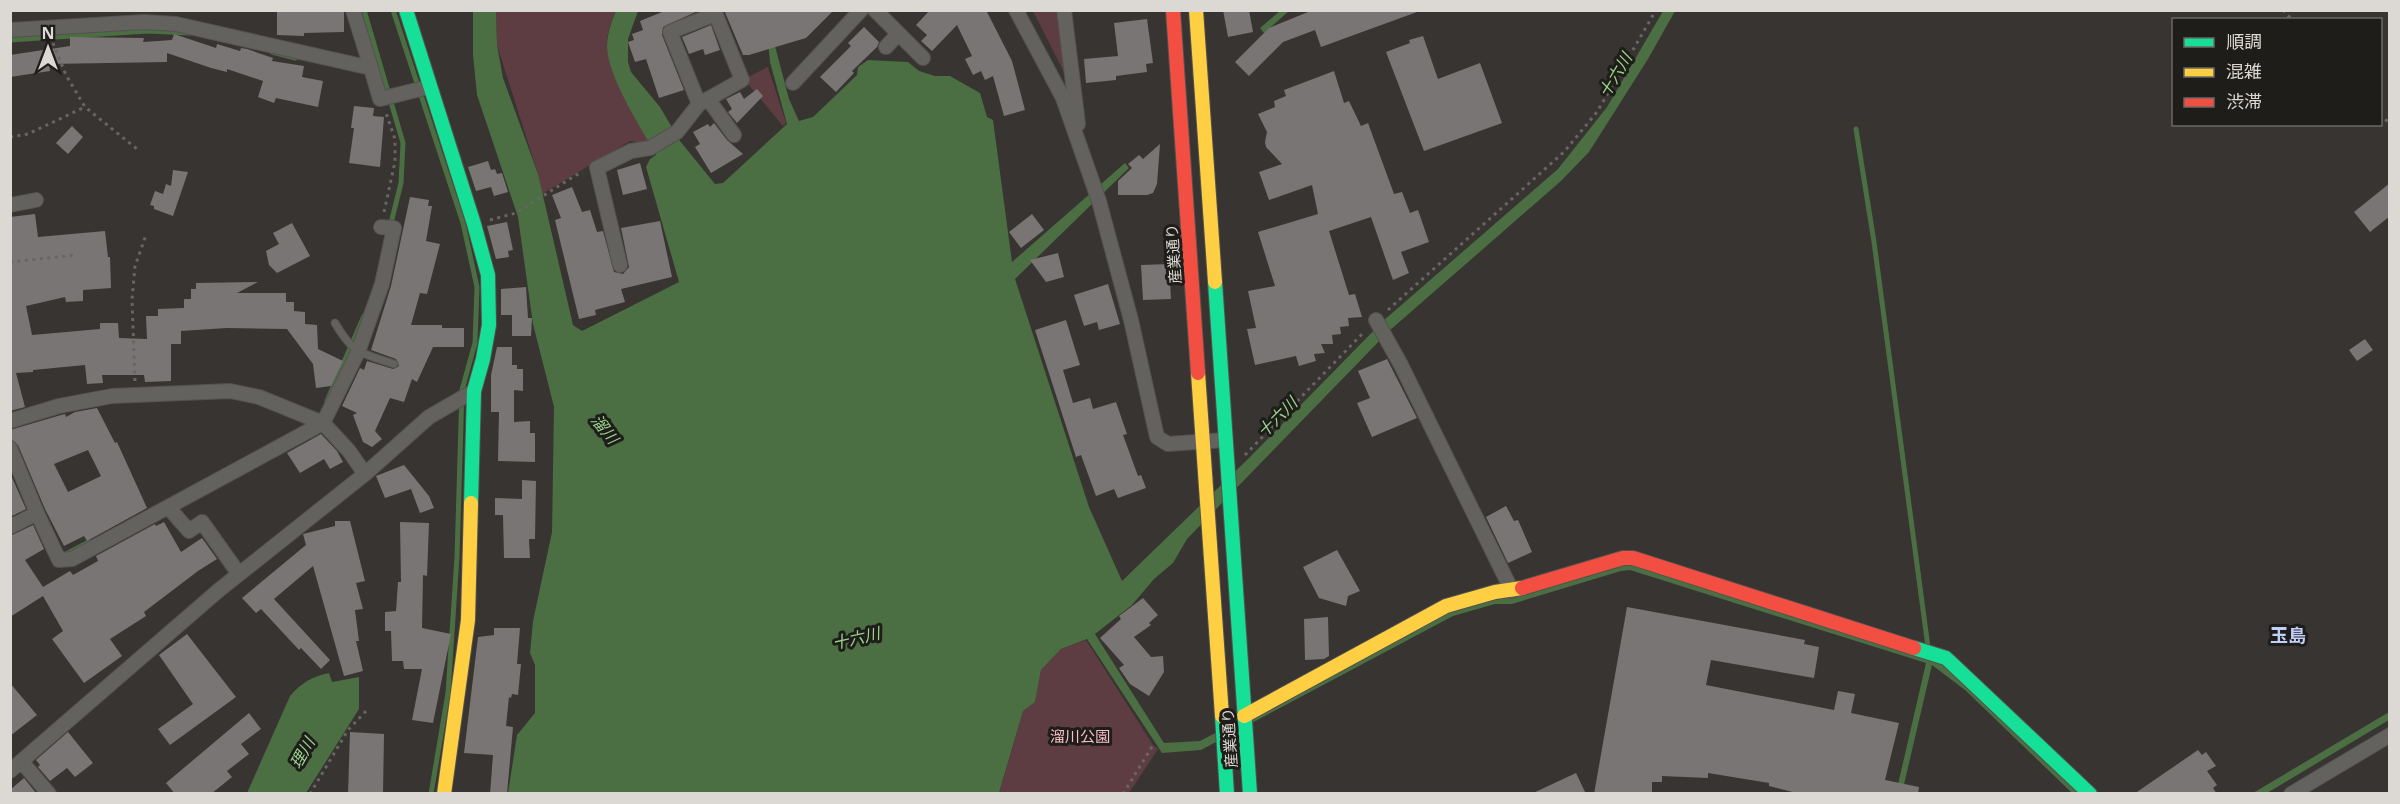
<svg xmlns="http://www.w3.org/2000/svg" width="2400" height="804" viewBox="0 0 2400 804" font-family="'Open Sans','Noto Sans JP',sans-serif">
<rect width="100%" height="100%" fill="#373431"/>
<path fill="#5e3d42" d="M496,11H616C613,18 610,25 608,33C601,67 633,111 648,140L645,143L630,141L542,194L538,174L497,45Z
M1033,11H1056L1067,78Z
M768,67L786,123L783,126L748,84V77Z
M1086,640L1153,745L1158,749L1129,793L999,794L1023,711L1035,702L1041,670L1061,649Z"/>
<path fill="#4b6e43" d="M1281,10L1289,11L1264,33L1260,28Z
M473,11H496L497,45L503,78L538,174L573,325L582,331L679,282L646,167L650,159L656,155C641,127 608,78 607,47C607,34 611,23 616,11H638L628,39V62L631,72L660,107L680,141L715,184L723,183L787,124L770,62L768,40L775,46L789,99L799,121L813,117L857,75L858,67L868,60L908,62L919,71L935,76H950L980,93L987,117L993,120L1012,262L1125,163L1129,168L1015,279L1089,507L1122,581L1249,458L1383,321L1558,169L1607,107L1663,11H1675L1648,59L1589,152L1561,181L1389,331L1187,539L1173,563L1154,579L1132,605L1095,634L1164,743L1200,741L1451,609L1629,563L1943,663L2083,793H2072L1965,690L1932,665L1902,793H1896L1926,663L1630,570L1621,571L1512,604H1495L1453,616L1201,750L1162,753L1087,639L1061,649L1041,670L1035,702L1023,711L999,793H508L517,735L535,713V665L530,653L533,621L552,532L554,407L533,324L518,217L477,95L473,55Z
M329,673L332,682L359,677V709L306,793H247L290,696C302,682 312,677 329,673Z
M2389,712V720L2267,793H2253Z"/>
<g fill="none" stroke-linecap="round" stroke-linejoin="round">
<path stroke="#4b6e43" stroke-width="5" d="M364,10L403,143L401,183L390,227
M393,10L463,223L477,287L475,343L462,390L457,557L448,693L431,794
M10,40L148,31L190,33
M272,52L295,58
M1856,129L1874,242L1928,647
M327,401L364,316
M66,554L89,542"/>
</g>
<path fill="#797574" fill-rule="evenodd" d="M330,10H344V32L304,33V36L277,35V12H330Z
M667,10H700L663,27L662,35L684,90L659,98L646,59L635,62L628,42L634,40L632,34L643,30L640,21Z
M724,10H834L806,38L749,55H743Z
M930,10H986L1012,61L1025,110L1004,116L993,76L985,80L981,71L973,75L965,59L972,56L957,25L932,51L921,41L927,35L916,25Z
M1223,10H1249L1253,32L1228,37Z
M1313,10H1416L1417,12L1321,47L1315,30L1283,42L1249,76L1235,62L1269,28Z
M1147,19L1153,63L1146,64L1147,72L1116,76V80L1086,83L1084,59L1118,56L1114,23Z
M711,25L720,50L705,55L703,49L689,54L682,37Z
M864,27L879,42L877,47L852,71L854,73L836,92L820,77L851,46L848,43Z
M174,34L216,48L217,44L240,51L241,48L247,49L273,58L272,61L304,66L302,77L323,81L318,107L276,98L274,103L258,97L263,81L227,69V72L211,68L167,53V62L49,64L50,71L10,77V55L70,46V37L144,38L143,42L172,40Z
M1423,36L1438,79L1480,63L1502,123L1424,151L1386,52L1410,43L1409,40Z
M1334,71L1344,103L1349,101L1361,126L1368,123L1394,194L1402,192L1410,213L1418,210L1429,242L1401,252L1409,273L1393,280L1371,217L1329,231L1349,295L1355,294L1362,317L1348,318L1349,326L1340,327L1341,334L1332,335L1333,344H1321L1325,353L1314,354L1316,361L1299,366L1296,356L1255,365L1247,329L1256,328L1248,291L1275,286L1258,232L1318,214L1312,185L1269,200L1259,172L1282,164L1266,147L1265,142L1267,132L1258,114L1275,107L1274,101L1286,96L1284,90Z
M757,89L763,96L737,123L728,112L732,109L726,99L740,92L744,99Z
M354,106L374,108L373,116L384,117L380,167L349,163L354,128H351Z
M714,123L727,140L743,154L711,173L695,147L700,144L693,132L708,124L710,127Z
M72,126L83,137L68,154L56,143Z
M1160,144L1157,184L1153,193L1147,195H1118V181L1132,168L1128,164L1139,155L1143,159Z
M488,161L491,170L495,169L497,174L502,173L508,192L494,196L491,187L476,191L468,167Z
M640,163L647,189L623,195L617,170Z
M173,170L188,172L173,216L154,209V206L150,205L155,191L163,194L166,184L171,186Z
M2390,183V216L2370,232L2354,212Z
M572,187L582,212L590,210L597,232L603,231L614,272L623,274L629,267L621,228L660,221L672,277L621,289L625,302L595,310L596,315L579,319L555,220L561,218L552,195Z
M410,197L429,200L428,206H432L426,241L440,244L427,294L420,293L411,325H442V328H464V347H433L417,382L412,379L404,402L390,398L375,431L382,439L372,447L363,442L353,415L357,413L342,406L360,368L364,370L367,361L393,369L399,366L396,359L371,350L391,286Z
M35,214L38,237L105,231L108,257H110L111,288L83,290V301L66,302L65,297L26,306L32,335L100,329V323H118L119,338L147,339L146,316H158V309L184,308V299H191V289H196V283L258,282L237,293H286V302H294V311L305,312V324L317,325L318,349L343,361L331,386L316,388L313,364L287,329L227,328L181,331V344H171V381L145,382L144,375H102L103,383L87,384L85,365L33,370V372L16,373L25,407L10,411V217Z
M1032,214L1044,230L1021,248L1009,232Z
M507,222L513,250L508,251L509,257L496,259L487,226Z
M292,223L310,256L277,273L269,265L266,251L279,244L273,233Z
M1058,253L1064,277L1046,282L1030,260Z
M1169,264L1171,299L1143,300L1141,265Z
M1108,284L1120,324L1099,330L1097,322L1084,326L1074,295Z
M526,287L528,318H532L531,336H512V315H501V289Z
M1066,320L1080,365L1063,370L1073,403L1090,398L1093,409L1116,402L1127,434L1123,435L1138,476L1141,475L1146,488L1118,498L1114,489L1096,496L1081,455L1076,457L1035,330Z
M2365,339L2373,350L2357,361L2349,350Z
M497,347H512V365H517V369H523V391L514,390V422L530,421V433H535V462L498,461L499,412H491V375Z
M1387,359L1417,418L1372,437L1357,403L1370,398L1358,371Z
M97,408L115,443L117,442L147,508L87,541L84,536L64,546L45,509L18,445L10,439V430L61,415L65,414L66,417L75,412ZM88,450L101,476L68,492L54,464Z
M321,434L337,451L343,462L330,469L324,459L300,473L287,453Z
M404,465L429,496L434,508L420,513L411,489L385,498L376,476Z
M10,473L26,509L10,517Z
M522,480L536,481L535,539H529L530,558H504L503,515H495V498L522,499Z
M1506,506L1514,521L1518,520L1532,552L1508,563L1486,517Z
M335,521H350L365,581L356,583L363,609L355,610L359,641H356L363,671L344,676L313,566L274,599L330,660L321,669L301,648L299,650L261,609L256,613L242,598L306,545L303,534L335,526Z
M164,522L181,552L202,538L217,559L198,571L144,612L146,616L110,639L122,656L84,683L52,639L63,631L43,596L10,617V536L33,525L44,549L25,560L43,587L70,571L73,575L98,561L96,556L155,524L156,526Z
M400,522L429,523L427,576L423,575L422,628L451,634L433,723L412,720L422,669H404L403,661H392L391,631H385V612L396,611L398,582H401Z
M1337,550L1360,591L1348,596L1346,606L1319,598L1303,567Z
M1143,598L1158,615L1149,623L1151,625L1134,637L1151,657L1163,656L1164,672L1149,696L1130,684L1119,668L1124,665L1100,638L1121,619L1119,616Z
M1627,607L1805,640L1804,644L1819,647L1814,678L1711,660L1706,685L1834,710L1838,691L1855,694L1851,713L1899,723L1885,780L1919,787L1918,794H1800L1769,786V783L1708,773V778L1662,776V782H1652V794H1594Z
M1328,617L1329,656L1324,659L1305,660L1304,619Z
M494,628H520L517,664H521L518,695L512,694L511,698L509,697L506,726L513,727L507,794H490L493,755L464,753L478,637L494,635Z
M187,634L236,697L170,745L158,729L193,704L159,655Z
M10,683L37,715L10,736Z
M249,713L261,729L241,744L249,754L227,771L232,777L211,794H175L166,783Z
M68,732L93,763L75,777L67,768L50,781L38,767L40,765L36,760Z
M350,732L384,734L383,794H348Z
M2198,750L2202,755L2206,752L2216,766L2207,771L2217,785L2213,788L2217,794H2134Z
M1576,773L1586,794H1531Z
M24,778L36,793L10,794V790Z"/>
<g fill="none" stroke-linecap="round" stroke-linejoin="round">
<g stroke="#54524e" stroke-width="9">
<path id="lane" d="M335,323C353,354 361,353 394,364"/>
</g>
<g stroke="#54524e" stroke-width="16">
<path id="street" d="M353,10L371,68
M875,10L923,58
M1016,10L1063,98L1099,201L1131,320L1157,437L1168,444L1225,440
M1064,10L1078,124
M10,30L144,22L176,24L371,68L380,99L429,87
M886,47L898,34
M793,83L861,10
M708,99L734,135
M699,104L670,32L715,14
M10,205L36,200
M620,265L597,168L631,151L650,148L677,132L699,104L742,80L714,10
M1376,320L1401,365L1512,591
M10,421L59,406L112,396L230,391L259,397L323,423L349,451L365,474
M10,448L37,513L10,527
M168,507L189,531L202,522L239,574
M37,513L59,560L72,559L323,423L358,352L382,284L394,228L381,227
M22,762L49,794
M10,771L219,590L365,474L429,417L474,391
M2291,794L2390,735"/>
</g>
<g stroke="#54524e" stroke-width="16">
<path id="fast" d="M406,10L474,224L488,275L489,325L483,359L474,391L471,503
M1215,282L1250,794
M1914,648L1946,658L2090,794
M1222,716L1227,794"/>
</g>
<g stroke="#54524e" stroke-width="16">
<path id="slow" d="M1196,10L1215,282
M1198,373L1222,716
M1244,716L1446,606L1495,592L1522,588
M444,794L468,620L471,503"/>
</g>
<g stroke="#54524e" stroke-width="16">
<path id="jam" d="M1173,10L1198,373
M1522,588L1623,558H1633L1914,648"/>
</g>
<path stroke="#686664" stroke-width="3" stroke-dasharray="3 4.5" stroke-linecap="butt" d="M2283,10L2292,20
M53,43L66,75L85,107L137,149
M2380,114L2390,124
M10,137L28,134L85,107
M384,212L395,162V139L386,113
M490,220L516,213L576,175L583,173
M10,262L76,255
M1388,310L1564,152L1597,112L1656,10
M135,381L132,300L135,266L146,235
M1245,455L1365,331
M310,794L348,730L368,709
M1123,794L1153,745"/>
<use href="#lane" stroke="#64625f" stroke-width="7"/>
<use href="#street" stroke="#64625f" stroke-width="14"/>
<use href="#fast" stroke="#16e098" stroke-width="14"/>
<use href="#slow" stroke="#ffcf43" stroke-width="14"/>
<use href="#jam" stroke="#f24e42" stroke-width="14"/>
</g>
<g text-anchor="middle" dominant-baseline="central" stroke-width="6" stroke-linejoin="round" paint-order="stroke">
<g font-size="15" fill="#dcd9d4" stroke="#1f1d1a">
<text transform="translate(1173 254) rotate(-94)">産業通り</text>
<text transform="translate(1229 738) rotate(-94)">産業通り</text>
</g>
<g font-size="15" fill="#fabfc8" stroke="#1f1d1a">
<text x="1080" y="736">溜川公園</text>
</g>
<g font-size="16" font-style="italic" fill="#9ad58e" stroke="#1f1d1a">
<text transform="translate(1615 75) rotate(-59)">十六川</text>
<text transform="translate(1277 417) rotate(-45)">十六川</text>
<text transform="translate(605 429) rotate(51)">溜川</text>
<text transform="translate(856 638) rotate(-13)">十六川</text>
<text transform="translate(302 753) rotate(-60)">理川</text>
</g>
<g font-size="18" font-weight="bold" fill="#c1d0fa" stroke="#1f1d1a">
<text x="2288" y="635">玉島</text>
</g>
</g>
<rect width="2400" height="804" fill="none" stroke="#dcd9d4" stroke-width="24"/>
<rect x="2172" y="18" width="210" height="108" fill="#1f1d1a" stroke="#6b6864" stroke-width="1.5"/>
<rect x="2184" y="38" width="30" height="9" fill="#16e098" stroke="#6b6864" stroke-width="1.5"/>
<text x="2226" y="48" font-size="18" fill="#dcd9d4">順調</text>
<rect x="2184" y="68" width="30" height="9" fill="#ffcf43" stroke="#6b6864" stroke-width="1.5"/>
<text x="2226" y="78" font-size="18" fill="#dcd9d4">混雑</text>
<rect x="2184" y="98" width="30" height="9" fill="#f24e42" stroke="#6b6864" stroke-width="1.5"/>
<text x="2226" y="108" font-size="18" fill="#dcd9d4">渋滞</text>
<g transform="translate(48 48)" stroke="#1f1d1a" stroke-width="4.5" paint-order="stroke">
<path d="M0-4.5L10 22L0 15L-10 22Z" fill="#dcd9d4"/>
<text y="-9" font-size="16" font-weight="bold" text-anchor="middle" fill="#dcd9d4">N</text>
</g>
</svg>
